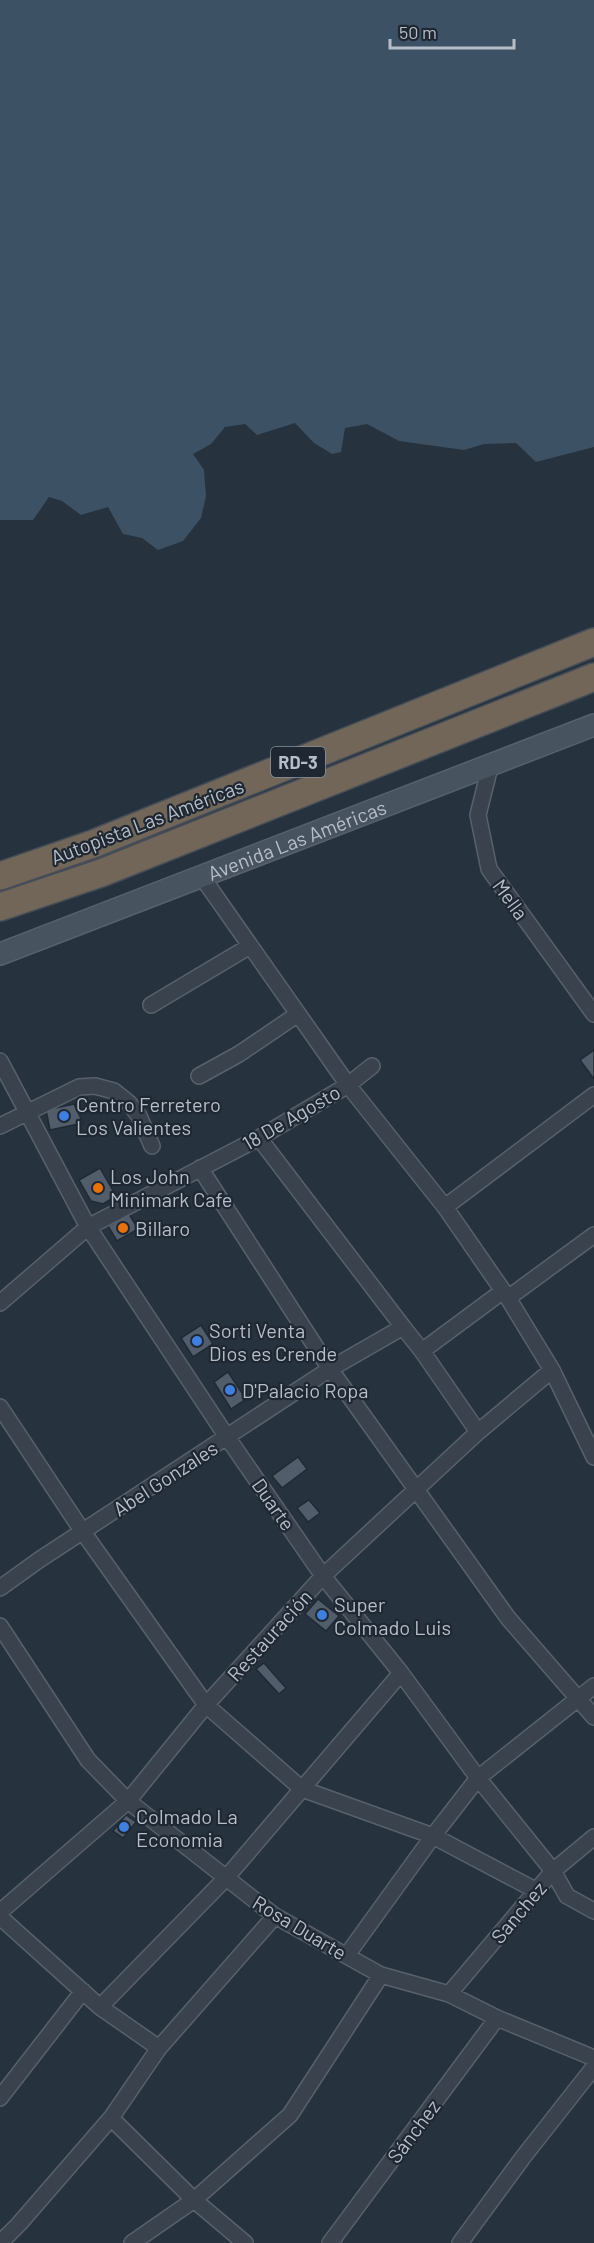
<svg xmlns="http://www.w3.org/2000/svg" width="594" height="2243" viewBox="0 0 594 2243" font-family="Barlow,sans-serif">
<rect width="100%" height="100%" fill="#26323d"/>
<path fill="#3d5164" d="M0,0H594V447L536,462L516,443L484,444L464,450L399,441L367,424L345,428L341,452L332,454L314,443L295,423L257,435L245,424L225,427L211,444L193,454L204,470L206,496L201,518L183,541L158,550L142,538L123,534L108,507L81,515L62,501L49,497L33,520H0Z"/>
<path fill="#525d6b" stroke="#212a34" stroke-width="1.5" d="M594,1050V1079L580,1060Z
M74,1104L83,1123L50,1130L46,1110Z
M100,1168L116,1196L103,1204L91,1201L79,1180Z
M129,1214L138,1229L117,1241L108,1226Z
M201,1325L213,1344L193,1357L181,1338Z
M228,1372L246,1399L231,1409L214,1382Z
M298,1457L307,1469L282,1488L272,1476Z
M309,1500L320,1513L308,1522L297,1508Z
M318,1599L339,1616L326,1631L305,1614Z
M264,1663L286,1688L279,1694L256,1669Z
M126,1815L136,1822L123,1838L113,1831Z"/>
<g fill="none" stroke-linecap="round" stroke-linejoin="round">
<g stroke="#58616b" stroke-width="18">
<path id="street" d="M490,767L478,815L489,869L594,1014
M202,877L348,1085L445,1207L508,1298L552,1370L594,1457
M151,1005L250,946
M0,1061L88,1227L227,1437L323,1576L401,1673L478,1778L553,1871L567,1896L594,1911
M199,1076L239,1054L298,1014
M0,1126L79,1087L95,1086L114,1091L129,1103L139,1116L152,1146
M259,1138L403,1327
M200,1168L330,1369L508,1618L594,1717
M445,1207L594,1095
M508,1298L594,1235
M0,1303L88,1227L259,1138L348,1085L372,1066
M422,1351L478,1432
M0,1407L83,1532L206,1705L302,1789L433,1836L537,1891
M0,1588L39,1560L330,1369L403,1327L422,1351L503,1291
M0,1626L88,1760L128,1801L275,1916L381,1975L449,1994L497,2018L594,2058
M0,1912L128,1801L206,1705L323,1576L478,1432L552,1370
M0,1917L100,2007L159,2048
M347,1955L433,1836L478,1778L594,1686
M449,1994L553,1871L594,1837
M100,2007L226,1878L401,1673
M0,2098L83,1991
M111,2118L194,2200L245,2243
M0,2243L19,2224L111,2118L159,2048L275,1916
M132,2243L194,2200L290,2115L381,1975
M330,2243L497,2018
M460,2243L524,2156L594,2067"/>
</g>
<g stroke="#58616b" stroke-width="24">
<g id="secondary">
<path id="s1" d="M0,954L594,725"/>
</g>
</g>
<g stroke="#454e58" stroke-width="30">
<path id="highway" d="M0,876L93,844L594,642
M0,907L101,873L594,677"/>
</g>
<use href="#street" stroke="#3a434d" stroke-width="15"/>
<use href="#secondary" stroke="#485360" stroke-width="21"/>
<use href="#highway" stroke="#726658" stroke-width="27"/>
</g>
<g fill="#3f7fe0" stroke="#1f2832" stroke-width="2">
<circle cx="64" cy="1116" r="6"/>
<circle cx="197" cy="1341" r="6"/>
<circle cx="230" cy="1390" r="6"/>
<circle cx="322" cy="1615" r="6"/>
<circle cx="124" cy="1827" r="6"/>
</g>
<g fill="#e8710a" stroke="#1f2832" stroke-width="2">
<circle cx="98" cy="1188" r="6"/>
<circle cx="123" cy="1228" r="6"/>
</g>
<g text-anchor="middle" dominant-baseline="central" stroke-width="4.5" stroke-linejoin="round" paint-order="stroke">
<rect fill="#1f2832" stroke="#89919b" stroke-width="1.5" x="271" y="747" width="54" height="30" rx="4.5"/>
<g font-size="18" font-weight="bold" fill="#b6bec8">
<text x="298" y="762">RD-3</text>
</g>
<g font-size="20" fill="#b6bec8" stroke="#1f2832">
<text transform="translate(147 821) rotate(-21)">Autopista Las Américas</text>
<text stroke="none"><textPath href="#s1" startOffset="318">Avenida Las Américas</textPath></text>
<text transform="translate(511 899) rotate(54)">Mella</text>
<text transform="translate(291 1117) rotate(-30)">18 De Agosto</text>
<text transform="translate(165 1478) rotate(-33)">Abel Gonzales</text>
<text transform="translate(274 1504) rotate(55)">Duarte</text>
<text transform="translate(269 1635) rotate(-48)">Restauración</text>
<text transform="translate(518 1912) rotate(-50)">Sanchez</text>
<text transform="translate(300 1927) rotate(31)">Rosa Duarte</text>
<text transform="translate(413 2131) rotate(-53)">Sánchez</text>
</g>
<g font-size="20" fill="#b6bec8" stroke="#1f2832" text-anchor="start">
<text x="76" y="1104">Centro Ferretero<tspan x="76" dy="23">Los Valientes</tspan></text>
<text x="110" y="1176">Los John<tspan x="110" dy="23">Minimark Cafe</tspan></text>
<text x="135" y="1228">Billaro</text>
<text x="209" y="1330">Sorti Venta<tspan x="209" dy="23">Dios es Crende</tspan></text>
<text x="242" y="1390">D'Palacio Ropa</text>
<text x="334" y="1604">Super<tspan x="334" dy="23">Colmado Luis</tspan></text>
<text x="136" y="1816">Colmado La<tspan x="136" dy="23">Economia</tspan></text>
</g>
</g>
<path d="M390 39v9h124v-9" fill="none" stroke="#b6bec8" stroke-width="3"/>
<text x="399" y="39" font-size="18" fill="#b6bec8" stroke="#1f2832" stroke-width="4.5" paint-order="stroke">50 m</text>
</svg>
